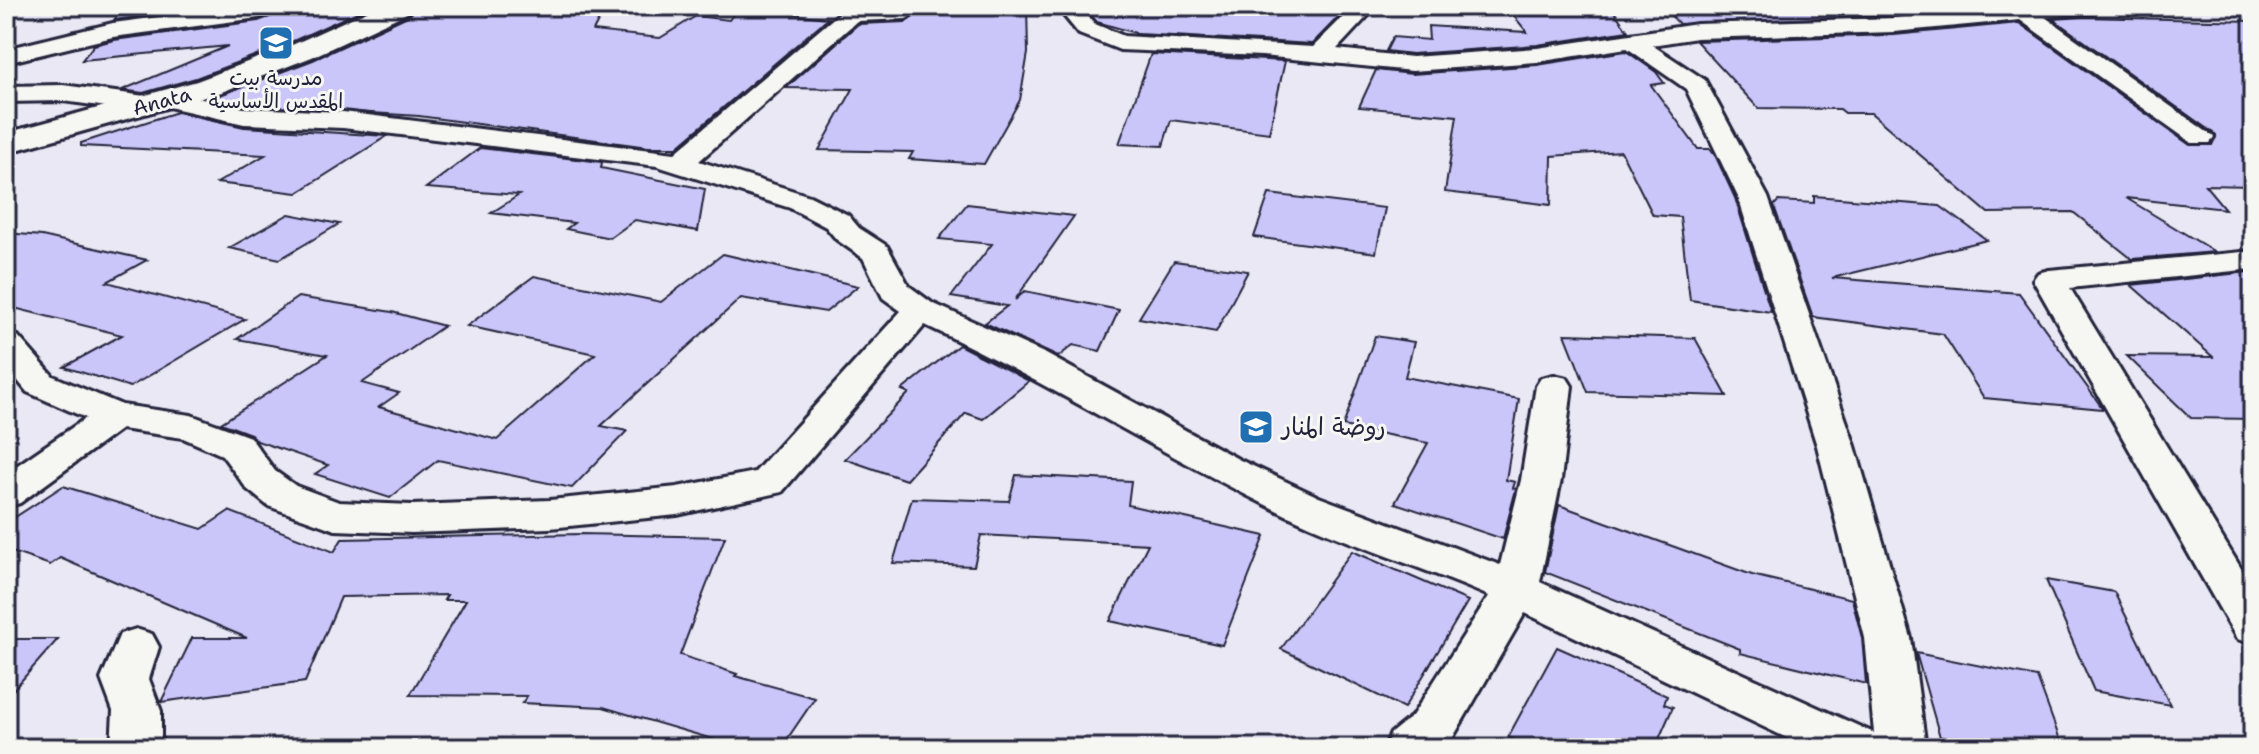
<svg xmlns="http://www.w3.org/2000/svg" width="2259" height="754" font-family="'Shantell Sans','Playpen Sans Arabic',sans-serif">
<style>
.building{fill:#cac6f9;stroke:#22223b;stroke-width:2}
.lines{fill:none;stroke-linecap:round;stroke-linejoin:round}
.minor-casing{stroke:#22223b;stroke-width:6}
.tertiary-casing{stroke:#22223b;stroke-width:6}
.minor{fill:#f6f6f2;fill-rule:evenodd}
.tertiary{fill:#f6f6f2;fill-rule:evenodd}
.labels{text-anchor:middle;stroke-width:6;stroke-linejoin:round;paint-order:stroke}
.far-poi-label{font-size:20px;fill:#22223b;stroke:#f6f6f2}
.far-street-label{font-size:20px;fill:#22223b;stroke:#f6f6f2}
.poi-label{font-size:24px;fill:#22223b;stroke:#f6f6f2;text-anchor:start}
</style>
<rect width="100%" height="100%" fill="#e9e8f4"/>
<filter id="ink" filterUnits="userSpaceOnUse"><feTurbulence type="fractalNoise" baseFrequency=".0125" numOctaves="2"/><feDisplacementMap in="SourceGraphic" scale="16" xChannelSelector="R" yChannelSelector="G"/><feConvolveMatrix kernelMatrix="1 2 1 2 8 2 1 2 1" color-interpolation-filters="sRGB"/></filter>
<g filter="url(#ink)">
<g class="building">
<polygon points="125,6 222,6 114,20"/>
<polygon points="461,6 606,6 593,31 660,38 696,16 729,20 738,8 828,18 677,147 648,147 419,116 244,105 212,98 313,60 410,15 415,8"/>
<polygon points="929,6 1027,6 1028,53 1020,100 984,164 909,159 913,152 819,150 853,89 786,88 858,24 906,22"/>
<polygon points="1083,6 1160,6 1195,15 1208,6 1349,6 1312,44 1139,34 1097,22"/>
<polygon points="1542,6 1610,6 1628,31 1537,45 1412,54 1386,51 1393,37 1429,40 1428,26 1527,32 1513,15 1550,15"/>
<polygon points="1784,6 1991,6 1894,15 1679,24 1666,10 1787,9"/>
<polygon points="364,9 291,42 196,78 143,93 122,90 228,46 82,60 94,45 114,40 258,21 286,11"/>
<polygon points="2085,17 2253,21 2253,186 2205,185 2225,209 2126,198 2215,252 2132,259 2073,212 1988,213 1871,113 1845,113 1840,109 1758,108 1696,41 1894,35 2019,23 2190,145 2212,145 2216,135 2053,19"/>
<polygon points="1626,51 1656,72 1664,83 1651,85 1698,149 1710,149 1716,157 1735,198 1771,312 1690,300 1680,217 1653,215 1621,151 1552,156 1551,205 1445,192 1457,116 1359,107 1376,70 1412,74 1537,65"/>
<polygon points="1151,54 1285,61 1269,133 1171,120 1163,146 1119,144"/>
<polygon points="177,112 244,127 387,136 297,193 217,183 265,155 81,146 81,143"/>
<polygon points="480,148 602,162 601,168 705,189 698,231 635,220 610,238 566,229 574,223 491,213 519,195 426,188"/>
<polygon points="1269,194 1385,208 1376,253 1254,237"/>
<polygon points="1814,196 1940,206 1987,240 1832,278 2019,293 2103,409 1984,398 1943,334 1813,317 1774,206 1778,201 1814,203"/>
<polygon points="967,204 1074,216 1015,300 1025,291 1119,310 1100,351 1073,345 1058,357 985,323 1007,306 951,297 992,244 939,239"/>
<polygon points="289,214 339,224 280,259 229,248"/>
<polygon points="6,233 42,236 147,260 107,282 245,319 130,387 64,367 122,335 6,306"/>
<polygon points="723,254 858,286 826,312 741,298 601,426 627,431 572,488 438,460 390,498 315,474 328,465 257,441 251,434 221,423 327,355 237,339 298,297 392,312 444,326 362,383 399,393 379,407 497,440 595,354 467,326 534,276 661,302"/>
<polygon points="1174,261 1248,271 1216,332 1139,318"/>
<polygon points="2249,272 2253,275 2253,419 2191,418 2127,356 2213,357 2131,285"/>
<polygon points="1565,334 1695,338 1727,396 1588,392"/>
<polygon points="1375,336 1414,342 1405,377 1519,399 1506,480 1515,482 1513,488 1516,489 1503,539 1395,503 1428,443 1343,426"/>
<polygon points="959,345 1029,381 983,419 966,413 906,480 845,459 909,393 902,390"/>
<polygon points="1016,475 1131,481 1128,505 1265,536 1222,645 1110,621 1148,544 981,535 974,566 893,563 912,498 1009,501"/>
<polygon points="63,486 202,529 229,511 334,552 342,539 581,534 725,537 680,655 737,674 735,676 815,698 781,748 743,748 603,707 522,703 527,696 410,695 466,600 444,600 447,595 341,597 305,682 161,702 192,638 247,638 60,558 50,565 6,550 6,523"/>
<polygon points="1559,505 1752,575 1852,599 1862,638 1866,684 1740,653 1740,649 1545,572"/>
<polygon points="1352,551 1468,601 1404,708 1281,649"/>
<polygon points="2046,580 2114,592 2170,705 2094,691"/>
<polygon points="6,639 58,639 6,698"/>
<polygon points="1557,647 1667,696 1664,704 1673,707 1655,748 1531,748 1508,737"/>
<polygon points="1916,653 2037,677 2063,748 1992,748 1940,737"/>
</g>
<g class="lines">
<defs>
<g id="minor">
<polygon points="246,6 285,6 282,11 258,18 113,37 6,63 6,49 113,23"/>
<path d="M895,6H926L906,19L857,21L699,161L810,196L848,215L859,228L887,246L909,286L932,303L1046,354L1238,459L1319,497L1500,565L1521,480L1536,386L1541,378L1554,375L1567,378L1572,386L1561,480L1540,582L1874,733L1865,638L1817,446L1738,197L1686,89L1627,48L1537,62L1412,71L1262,56L1120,50L1079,34L1056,6H1079L1095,24L1124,36L1313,47L1354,6H1377L1337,49L1412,57L1537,48L1697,24L1894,18L2024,6H2104L2093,13L2045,17L2214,137L2210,143H2192L2020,20L1894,32L1697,38L1652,45L1705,80L1768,197L1855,446L1911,638L1926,748H1808L1525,613L1448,746L1384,748L1391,733L1412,716L1489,596C1423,567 1351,546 1286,515C1163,455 1049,383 925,325L782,492L677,515L550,528L412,533L335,530L268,506L247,489L222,455L183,438L121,429L20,503L6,507V473L86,418L27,392L6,366V333L18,336L53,376L122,405L191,415L250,437L275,471L296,486L339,502L412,505L550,500L677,487L755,472L901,311L883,298L863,258L837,240L826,227L790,208L657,166L343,128L244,124L160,105L156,100L169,92L244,108L343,112L675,153L843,10Z"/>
<polygon points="63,85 145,96 158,104 145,112 63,101 6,102 6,86"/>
<polygon points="2253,251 2253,269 2070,288 2253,588 2253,644 2237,639 2033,280 2038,273 2049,270"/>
<polygon points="136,629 152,634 159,647 149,679 161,711 161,748 111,748 113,711 101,679 120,634"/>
</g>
<polygon id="tertiary" points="378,6 413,6 409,12 312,57 219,93 6,153 6,133 197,81 292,45"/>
</defs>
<use href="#minor" class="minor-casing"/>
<use href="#tertiary" class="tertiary-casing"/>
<use href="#minor" class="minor"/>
<use href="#tertiary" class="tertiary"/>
</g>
</g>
<defs>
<symbol id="school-square" viewBox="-11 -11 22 22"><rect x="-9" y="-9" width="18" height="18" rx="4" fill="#1f6fb2" stroke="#f6f6f2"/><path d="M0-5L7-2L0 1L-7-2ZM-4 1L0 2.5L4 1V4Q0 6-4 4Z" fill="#fff"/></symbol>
</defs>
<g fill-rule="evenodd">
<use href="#school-square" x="256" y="23" width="40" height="40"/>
<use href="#school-square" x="1236" y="407" width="40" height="40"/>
</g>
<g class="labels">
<g class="far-poi-label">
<text x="276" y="85">مدرسة بيت<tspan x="276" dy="23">المقدس الأساسية</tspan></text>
</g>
<g class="far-street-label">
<text transform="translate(162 101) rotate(-15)" y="7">Anata</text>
</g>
<g class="poi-label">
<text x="1282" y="435">روضة المنار</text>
</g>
</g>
<rect width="2259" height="754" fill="none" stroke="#f6f6f2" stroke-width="32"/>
<rect x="16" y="16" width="2227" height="722" fill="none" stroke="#22223b" stroke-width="3" filter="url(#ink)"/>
</svg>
